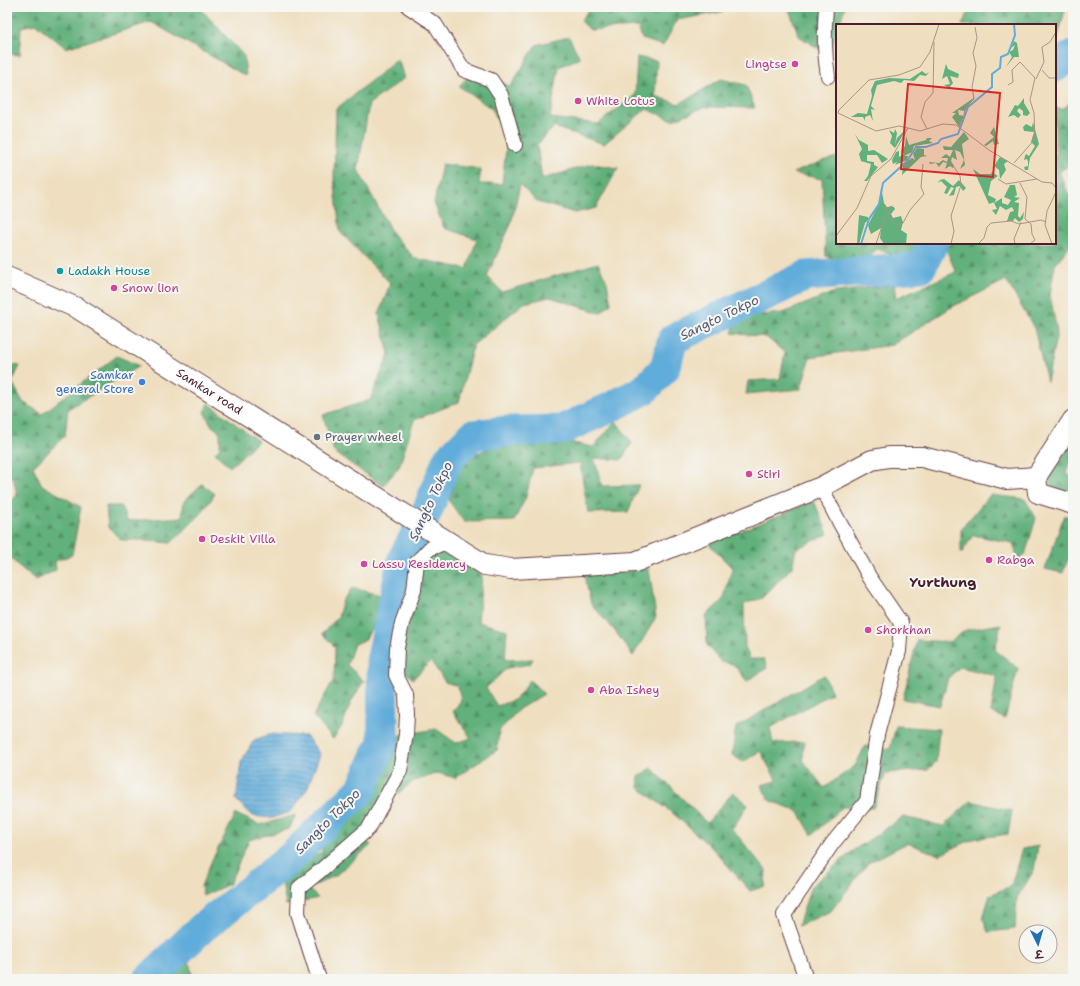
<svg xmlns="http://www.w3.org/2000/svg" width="1080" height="986" font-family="'Shantell Sans','Playpen Sans Deva',sans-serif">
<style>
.forest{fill:url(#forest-firs);stroke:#566854}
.water{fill:url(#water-rules);stroke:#566682}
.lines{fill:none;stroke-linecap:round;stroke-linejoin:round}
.river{stroke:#61acda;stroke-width:31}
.street-casing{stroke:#633c41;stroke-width:16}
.secondary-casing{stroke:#633c41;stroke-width:22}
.street{stroke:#fff;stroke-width:14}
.secondary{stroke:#fff;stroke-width:20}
.hotel-dot{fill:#d1479c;stroke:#f6f6f2;stroke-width:1.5}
.culture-dot{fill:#0f9aa8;stroke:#f6f6f2;stroke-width:1.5}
.shop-dot{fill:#3f7fe0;stroke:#f6f6f2;stroke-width:1.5}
.worship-dot{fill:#6b7280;stroke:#f6f6f2;stroke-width:1.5}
.labels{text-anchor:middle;stroke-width:4;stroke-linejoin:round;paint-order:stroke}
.hotel-label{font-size:12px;fill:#b23c85;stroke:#f6f6f2;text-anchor:start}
.culture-label{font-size:12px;fill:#0d838f;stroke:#f6f6f2;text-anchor:start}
.shop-label{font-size:12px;fill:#366cbe;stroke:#f6f6f2;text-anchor:end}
.street-label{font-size:12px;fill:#4a1f2b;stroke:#f6f6f2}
.worship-label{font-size:12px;fill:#5b616d;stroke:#f6f6f2;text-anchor:start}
.water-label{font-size:13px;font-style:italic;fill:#535771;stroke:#f6f6f2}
.quarter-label{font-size:14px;font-weight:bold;fill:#4a1f2b;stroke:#f6f6f2}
.inset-river{fill:none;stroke:#61acda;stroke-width:2}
.inset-road{fill:none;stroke:#ad9284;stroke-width:1}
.view{fill:#d62828;fill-opacity:0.15;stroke:#d62828;stroke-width:2}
.inset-edge{fill:none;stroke:#4a1f2b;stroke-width:2}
</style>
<defs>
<pattern id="forest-firs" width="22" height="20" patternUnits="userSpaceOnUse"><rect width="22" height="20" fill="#62b17c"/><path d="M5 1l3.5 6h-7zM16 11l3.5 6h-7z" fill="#538f66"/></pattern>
<pattern id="water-rules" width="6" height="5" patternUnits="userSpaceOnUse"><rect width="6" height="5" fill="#61acda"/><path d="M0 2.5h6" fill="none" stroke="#528bb1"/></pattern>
</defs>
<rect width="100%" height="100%" fill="#f6f6f2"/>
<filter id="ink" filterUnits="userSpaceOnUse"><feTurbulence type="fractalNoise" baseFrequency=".025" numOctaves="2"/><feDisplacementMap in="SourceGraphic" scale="8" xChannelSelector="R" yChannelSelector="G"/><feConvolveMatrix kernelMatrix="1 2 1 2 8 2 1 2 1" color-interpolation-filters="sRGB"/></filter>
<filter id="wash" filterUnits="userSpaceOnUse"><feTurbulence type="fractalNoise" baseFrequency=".012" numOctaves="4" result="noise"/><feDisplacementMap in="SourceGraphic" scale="16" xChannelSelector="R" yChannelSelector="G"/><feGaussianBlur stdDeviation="0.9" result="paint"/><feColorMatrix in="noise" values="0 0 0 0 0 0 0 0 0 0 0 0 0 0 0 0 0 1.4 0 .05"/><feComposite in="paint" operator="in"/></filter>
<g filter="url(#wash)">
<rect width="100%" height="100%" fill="#efdfc0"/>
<g class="forest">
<polygon points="7,7 199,7 244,56 246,76 151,22 66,48 36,24 21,27 20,55 7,54"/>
<polygon points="590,7 614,7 616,15 662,9 662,7 730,7 721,12 677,20 663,46 642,39 638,27 590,30 581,21"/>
<polygon points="788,7 845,7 839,25 837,25 837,32 830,56 799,36"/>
<polygon points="971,7 1066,7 1055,47 1055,25 962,25"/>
<polygon points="569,37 580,58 559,67 550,118 598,124 635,95 637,57 657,61 655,96 679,104 721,79 746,85 755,108 705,107 673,120 646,109 604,144 554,127 537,145 542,179 592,164 618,168 596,208 575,213 544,204 537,202 520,185 511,224 487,276 502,292 598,263 607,282 611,304 600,313 550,297 524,303 473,345 459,402 414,420 399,467 383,486 334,452 323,415 370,400 389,354 379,314 390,283 340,232 334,177 336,109 398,59 404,78 369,104 358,170 392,233 414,258 467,269 477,239 444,228 434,203 442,164 481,169 479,184 502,184 507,140 492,109 459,86 477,67 510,87 536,45"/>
<polygon points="1073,100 1073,163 1059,172 1073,204 1073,242 1055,264 1050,295 1057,332 1047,382 1034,328 1006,280 950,308 892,345 810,357 801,389 746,394 748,381 780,379 785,353 766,337 732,333 738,317 783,313 832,293 894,284 896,298 956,272 946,249 951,243 1055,243 1055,155 1058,150 1055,151 1055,108 1063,109"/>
<polygon points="837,157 837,243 924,243 910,260 877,249 854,269 826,256 822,179 793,173 823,161"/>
<polygon points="117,356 139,366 68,409 65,436 33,467 42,485 81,507 72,555 55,561 56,570 36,580 15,563 7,552 7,506 17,495 13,477 7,477 7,363 20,366 12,382 23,402 42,414"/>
<polygon points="208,403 258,441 230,467 215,453 220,447 220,432 212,426 204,412"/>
<polygon points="616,421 632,443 621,460 594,458 602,486 639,485 628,512 588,513 580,463 533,468 526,497 514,521 464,522 449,501 462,458 506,443 541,436 593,447"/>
<polygon points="1073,441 1073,458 1066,473 1073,478 1073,493 1056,489 1046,480"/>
<polygon points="202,484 215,494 200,515 171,543 137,540 121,540 108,527 106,506 121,506 127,521 182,517 184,501"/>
<polygon points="990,495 1025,499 1036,518 1025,555 1018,560 1013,543 973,535 961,554 961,529"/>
<polygon points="814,501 828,534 796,549 792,567 762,598 744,604 745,647 750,659 764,659 767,668 747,681 733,664 721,662 707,646 706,616 724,598 732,568 709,544"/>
<polygon points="1064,516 1073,516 1073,546 1063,573 1045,569"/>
<polygon points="422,548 441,549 482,575 478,622 507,630 505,660 533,659 530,664 507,668 486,688 497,706 516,699 530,680 544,694 519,709 499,731 497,750 455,778 438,773 414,781 384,804 360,836 371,845 336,875 308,889 318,898 286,905 281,876 322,852 325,838 364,804 385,768 396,736 436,729 456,743 471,738 453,712 461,700 458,686 445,682 431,661 413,679 404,671 403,643 417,597"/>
<polygon points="649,569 656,617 633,656 615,631 591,604 584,574 602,574"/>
<polygon points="352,588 381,595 377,619 365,640 354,644 347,665 364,681 351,702 342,726 333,739 313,716 334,679 335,647 322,634 338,617 343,600"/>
<polygon points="1001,624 995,650 1018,668 1005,719 991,712 997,676 960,667 948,678 940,706 903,699 917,640 949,642 966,630"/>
<polygon points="824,675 832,693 770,728 773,743 804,742 803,760 824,788 855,766 865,746 890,749 896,726 939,729 936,762 928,770 886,773 873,808 843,807 812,835 798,811 769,800 761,785 777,781 760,751 743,762 732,755 736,727"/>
<polygon points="652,768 707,823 733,792 748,805 732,829 766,870 765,886 750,891 715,851 675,815 638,787 639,776"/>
<polygon points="971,801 1012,811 1008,834 973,839 939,855 907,843 868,863 831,911 798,926 811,886 854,850 903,817 943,826"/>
<polygon points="236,814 260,825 296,815 289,829 249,840 229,884 203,896 201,886 212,860"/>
<polygon points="1038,846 1034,870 1017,898 1015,929 988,932 983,918 990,895 1011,886 1022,849"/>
<polygon points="189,961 193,979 169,979"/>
</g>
<polygon class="water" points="271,734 306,736 320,754 307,789 291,812 272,818 253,816 236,800 241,762 254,740"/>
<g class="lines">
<g class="river">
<polyline points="1055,67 1073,55"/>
<polyline points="149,979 202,928 289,859 361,790 383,741 382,658 403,558 424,519 448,459 473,435 508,431 561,430 609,408 644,390 665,368 673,339 806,276 921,267 933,243"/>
</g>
</g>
</g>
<g filter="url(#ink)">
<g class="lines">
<defs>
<g id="street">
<polyline points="409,7 435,24 464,70 491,80 501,95 515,145"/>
<path d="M826,7C824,31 824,53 828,76"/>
<polyline points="319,979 298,913 299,888 321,870 369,828 400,771 406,734 407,715 406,695 396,675 397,648 402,623 414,590 417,562 429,549 446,542"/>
<polyline points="803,979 804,973 784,915 832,844 867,801 877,735 899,651 901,623 870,578 836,516 821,487"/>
</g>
<g id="secondary">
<path id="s1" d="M7,277L77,308L485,565L511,569L635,562L821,487L872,460L889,457H922L1007,479L1036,477"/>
<polyline points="1036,477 1073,420"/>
<polyline points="1036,477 1038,493 1073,504"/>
</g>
</defs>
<use href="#street" class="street-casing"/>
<use href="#secondary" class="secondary-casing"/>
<use href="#street" class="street"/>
<use href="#secondary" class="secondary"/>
</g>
</g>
<g class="hotel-dot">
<circle cx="795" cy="64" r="4"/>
<circle cx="578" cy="101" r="4"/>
<circle cx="114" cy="288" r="4"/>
<circle cx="749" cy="474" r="4"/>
<circle cx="202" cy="539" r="4"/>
<circle cx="989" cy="560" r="4"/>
<circle cx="364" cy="564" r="4"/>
<circle cx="868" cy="630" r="4"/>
<circle cx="591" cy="690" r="4"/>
</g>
<circle class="culture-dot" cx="60" cy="271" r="4"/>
<circle class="shop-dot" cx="142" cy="382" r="4"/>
<circle class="worship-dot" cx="317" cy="437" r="4"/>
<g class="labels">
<g class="hotel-label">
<text x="787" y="68" text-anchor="end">Lingtse</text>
<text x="586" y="105">White Lotus</text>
<text x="122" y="292">Snow lion</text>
<text x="757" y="478">Stiri</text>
<text x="210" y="543">Deskit Villa</text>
<text x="997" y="564">Rabga</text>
<text x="372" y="568">Lassu Residency</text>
<text x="876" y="634">Shorkhan</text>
<text x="599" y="694">Aba Ishey</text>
</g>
<g class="culture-label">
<text x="68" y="275">Ladakh House</text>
</g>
<g class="shop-label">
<text x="134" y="379">Samkar<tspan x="134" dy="14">general Store</tspan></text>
</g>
<g class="street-label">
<text dy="4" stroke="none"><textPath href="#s1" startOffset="233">Samkar road</textPath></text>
</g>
<g class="worship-label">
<text x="325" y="441">Prayer wheel</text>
</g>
<g class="water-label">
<text transform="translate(719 317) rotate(-26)" y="5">Sangto Tokpo</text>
<text transform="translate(430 501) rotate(-65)" y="5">Sangto Tokpo</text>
<text transform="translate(327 821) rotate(-45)" y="5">Sangto Tokpo</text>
</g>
<g class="quarter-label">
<text x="943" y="587">Yurthung</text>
</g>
</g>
<g transform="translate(836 24)">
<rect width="220" height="220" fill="#efdfc0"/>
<path d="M178,17L181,19L183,33H178L170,43L176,33L173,28L177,26L179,21L175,24ZM110,40L112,45L123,50L122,54L114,52L117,59L113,64L108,61L114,60L111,52L106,55ZM86,47L90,50L93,48L90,52L84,51L78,57L68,56L65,59L58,57L41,61L35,82L39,86L35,85L37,97L34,91L29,93V97L27,93H15L22,89L31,90L36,72L35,66L39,57L53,54L74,55ZM139,73L129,87L122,86L123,91L128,92L123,103L116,93L120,89H116ZM188,74V79L194,89L191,92L187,91V87L183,84L181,87L185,91L182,94L178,91L172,93L179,81L182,82ZM197,98L203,120L194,134L192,146H189L188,143L192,142V138L191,135L188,136L189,132L190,130L193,132L199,122L195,118L198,108L188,107L187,103L190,100L196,103ZM158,103L163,120L158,121L157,117L150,122L148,121L158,113L154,109ZM71,104L59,124L54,119L56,112L53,106L58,109L59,105L61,109L59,121L61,114ZM128,108L133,115L126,120L129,141L124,145L128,136L124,128L119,126L121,136L116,133L115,137L118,142L117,144L114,142L109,145L111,139L107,138L103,143L100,139L94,140L93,138L103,139L107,136L111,138L112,134H105L110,130L114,133L117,126H108L107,122L115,123ZM19,110L23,116L32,121V127L38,126L52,135L46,139L41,131H31V137L38,138V141L42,143L31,157H28L32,152L35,140L25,137L23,130L26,125ZM70,112L73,121L90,116L91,114H96L93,117L97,119L78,122L76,128L68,132H72L71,136L59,141L61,138L57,140L56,136L60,128L63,127V133L68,130L65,127L69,122ZM81,124L88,125V131L91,132L85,133L66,151L67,140L76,134L79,136L77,130ZM164,133L172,137L168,140L170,146L164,155L163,146L158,142ZM137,145L144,150H155L156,148L162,152L155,157L152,171L160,175L159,178L153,180ZM108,155L117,162L123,156L130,164L127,167L124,162L120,163L118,171L113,172L118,164L115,163L111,170L108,169L111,163L105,157L102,159L104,156ZM174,161H179L181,171L178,173L184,174L178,178L183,179L182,192L184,194L188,188L187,195L183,198L179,194L177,197H171L174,188L178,187L176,183L170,186L164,182L160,191L156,186L161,185L158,179L166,174V179L172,181L175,176L168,173ZM45,163L48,179L51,183H58L59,185L55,190L57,194L65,192L67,198L65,206L71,210L70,220H48L44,214L45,204L35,210L33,205L32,201L44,178ZM23,191L32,193V196L29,199L23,220H21Z" fill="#62b17c"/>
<path class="inset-river" d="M25,220L33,195L43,180L47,159L71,137L80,123H90L102,119L105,115L122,110L132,83L156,63V50L164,44L165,33L172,30L179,11L178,0"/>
<path class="inset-road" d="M206,46L213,54H220M200,55L208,38L206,23L214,18L220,8M172,61L177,58L176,46L184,38L199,54L194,76L198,89L199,115L178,139M123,103L127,97L129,84L138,75L136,63L140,42L137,29L141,14L139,3M72,104L84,107L107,100L120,101L153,126L206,158L216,159L220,164M91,105L85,93L89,78L97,69L98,18M114,137L124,152L125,161L115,192L118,207L115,220M162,155L170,160L201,155M184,159L191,173L189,195L195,200L196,210L199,216L194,220M55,192L50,184L57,182M0,212L21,184L35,152L55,135L72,104L63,102L40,107L2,89L3,86L33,56L63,51L84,43L94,28L103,0M40,220L48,196L54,193L60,201L67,199L74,186L88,170L85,163L87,140M142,220L148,214L151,203L155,199L175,197L183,200L205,196L210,198M179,220L178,215L185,198M216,220L209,201L211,187L220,168"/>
<path class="view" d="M72,60L164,69L157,153L65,145Z"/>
<rect width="220" height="220" class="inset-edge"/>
</g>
<rect width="1080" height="986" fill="none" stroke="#f6f6f2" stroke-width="24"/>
<g transform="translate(1038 944) rotate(175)"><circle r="19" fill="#f6f6f2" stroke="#b1a0a2"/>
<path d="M0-3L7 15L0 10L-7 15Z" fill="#1f6fb2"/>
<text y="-6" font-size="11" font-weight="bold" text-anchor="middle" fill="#4a1f2b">उ</text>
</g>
</svg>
